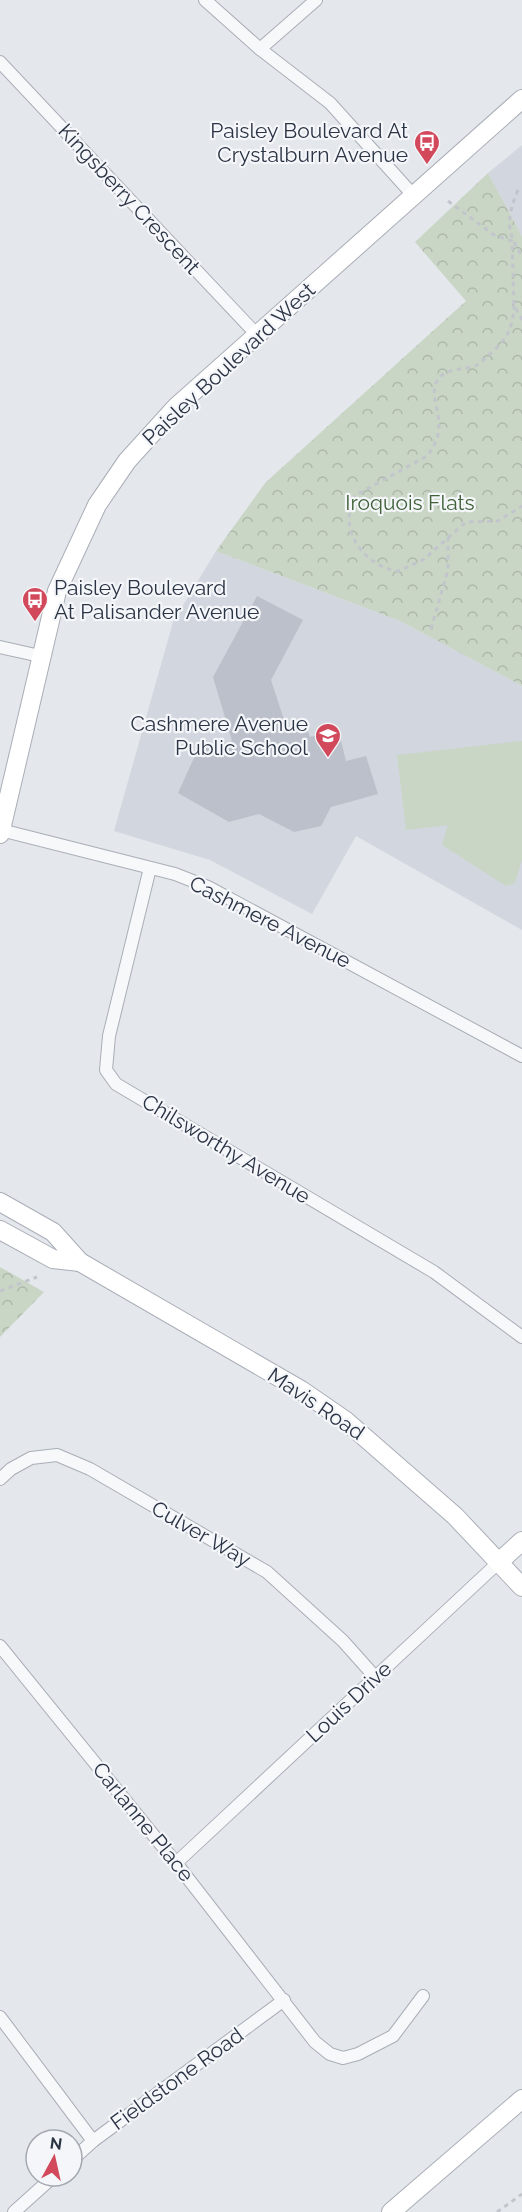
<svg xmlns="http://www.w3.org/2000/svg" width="522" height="2212" font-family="Raleway,sans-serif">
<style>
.built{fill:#d2d6de}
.park{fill:url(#park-crowns)}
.pitch{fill:#c9d6c5}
.building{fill:#bbc0ca}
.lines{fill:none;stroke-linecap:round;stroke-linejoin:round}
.street-casing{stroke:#a9aeb7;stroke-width:14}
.secondary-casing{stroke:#a9aeb7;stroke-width:20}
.path{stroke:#c2c5cb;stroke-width:3;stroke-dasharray:4.5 4.5;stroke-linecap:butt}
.street{stroke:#f7f8fa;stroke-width:12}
.secondary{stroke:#fff;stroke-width:18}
.labels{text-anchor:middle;stroke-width:4.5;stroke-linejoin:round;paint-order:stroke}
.poi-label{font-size:21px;fill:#2b3445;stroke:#f4f6f9;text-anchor:end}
.street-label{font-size:21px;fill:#2b3445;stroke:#f4f6f9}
.park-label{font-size:21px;fill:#3f6138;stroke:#f4f6f9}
</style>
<defs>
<pattern id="park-crowns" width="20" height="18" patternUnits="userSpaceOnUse" patternTransform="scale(1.5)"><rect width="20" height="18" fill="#c9d6c5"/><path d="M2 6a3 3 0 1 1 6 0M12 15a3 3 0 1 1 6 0" fill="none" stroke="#adb8ab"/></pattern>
</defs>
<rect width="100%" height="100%" fill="#e4e7ec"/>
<g class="built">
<polygon points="522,145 522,236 488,173"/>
<polygon points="216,551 400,621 522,686 522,930 356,836 312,914 210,860 114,831 173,622"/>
</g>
<g class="park">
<polygon points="488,173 522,236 522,686 400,621 216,551 266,482 466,301 415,242"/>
<polygon points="0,1267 44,1292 0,1337"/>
</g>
<polygon class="pitch" points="522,741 522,859 515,883 506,886 442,845 448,825 406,830 397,755"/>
<polygon class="building" points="257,596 303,620 271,680 288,732 306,726 310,737 338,729 346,761 366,756 378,794 331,807 321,826 294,832 259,814 229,822 178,793 198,749 232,741 213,677"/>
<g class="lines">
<defs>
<g id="street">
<polyline points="205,0 260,49 330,103 413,195"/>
<polyline points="260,49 316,0"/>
<polyline points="0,62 258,336"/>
<polyline points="0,647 40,656"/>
<polyline points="1,830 175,874 208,887 522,1056"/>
<polyline points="150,868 109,1036 106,1070 116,1084 434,1272 522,1337"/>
<polyline points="0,1479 11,1469 31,1458 57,1455 90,1469 267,1572 343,1641 376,1678"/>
<polyline points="0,1646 176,1863 315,2042 330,2054 343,2058 358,2054 393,2036 423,1996"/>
<polyline points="176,1863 499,1562"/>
<polyline points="0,2017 93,2141"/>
<polyline points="72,2160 93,2141 284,2000"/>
<polyline points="14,2212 54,2176"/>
</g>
<g id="secondary">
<polyline points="0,834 57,591 97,505 127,461 176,407 522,99"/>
<polyline points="0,1202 53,1232 80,1262 301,1390 346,1421 455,1516 522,1587"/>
<polyline points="0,1230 53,1259 80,1262"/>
<polyline points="499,1562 522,1541"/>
<polyline points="391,2212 522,2099"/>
</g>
</defs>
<use href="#street" class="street-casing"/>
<use href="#secondary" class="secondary-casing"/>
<g class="path">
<path d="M518,190C507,217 505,230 522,256"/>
<polyline points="448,201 494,235 512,241 514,305 522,320"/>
<path d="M514,305C513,328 508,338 491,353C487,357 482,362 477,365C466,370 447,368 439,378C423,399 455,421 427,456L356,495C336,526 362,566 398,571L423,560L466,522L498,521L522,506"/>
<polyline points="431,629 448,570 448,538"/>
<polyline points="0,1291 37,1277"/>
<polyline points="497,2212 522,2194"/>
</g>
<use href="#street" class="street"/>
<use href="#secondary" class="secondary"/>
</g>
<defs>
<symbol id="bus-pin" viewBox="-11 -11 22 30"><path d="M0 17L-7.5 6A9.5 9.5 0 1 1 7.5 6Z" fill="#d1495b" stroke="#f4f6f9"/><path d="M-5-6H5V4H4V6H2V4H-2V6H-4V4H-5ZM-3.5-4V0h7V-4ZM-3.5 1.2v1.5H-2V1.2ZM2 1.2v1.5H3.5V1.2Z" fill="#fff"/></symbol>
<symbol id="school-pin" viewBox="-11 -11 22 30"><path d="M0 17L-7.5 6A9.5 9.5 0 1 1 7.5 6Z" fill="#d1495b" stroke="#f4f6f9"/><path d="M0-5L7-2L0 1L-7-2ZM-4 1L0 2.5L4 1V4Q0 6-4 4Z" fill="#fff"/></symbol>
</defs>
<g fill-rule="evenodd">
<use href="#bus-pin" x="412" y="128" width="30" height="40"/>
<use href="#bus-pin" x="20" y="585" width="30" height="40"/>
<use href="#school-pin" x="313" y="721" width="30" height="40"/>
</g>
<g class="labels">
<g class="poi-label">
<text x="408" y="138">Paisley Boulevard At<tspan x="408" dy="24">Crystalburn Avenue</tspan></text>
<text x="54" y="595" text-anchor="start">Paisley Boulevard<tspan x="54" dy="24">At Palisander Avenue</tspan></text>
<text x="308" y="731">Cashmere Avenue<tspan x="308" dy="24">Public School</tspan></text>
</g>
<g class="street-label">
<text transform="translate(129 199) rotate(47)" y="7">Kingsberry Crescent</text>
<text transform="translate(229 364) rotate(-43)" y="7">Paisley Boulevard West</text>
<text transform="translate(270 922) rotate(27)" y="7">Cashmere Avenue</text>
<text transform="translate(226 1149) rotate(31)" y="7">Chilsworthy Avenue</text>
<text transform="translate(316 1404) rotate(34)" y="7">Mavis Road</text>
<text transform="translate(201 1534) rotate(30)" y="7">Culver Way</text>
<text transform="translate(349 1702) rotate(-43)" y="7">Louis Drive</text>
<text transform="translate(143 1822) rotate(51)" y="7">Carlanne Place</text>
<text transform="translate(177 2079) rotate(-36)" y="7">Fieldstone Road</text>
</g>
<g class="park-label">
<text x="410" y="510">Iroquois Flats</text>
</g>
</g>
<g transform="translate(54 2158) rotate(8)"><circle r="28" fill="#f4f6f9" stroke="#a4a8b1" stroke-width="1.5"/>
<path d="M0-4.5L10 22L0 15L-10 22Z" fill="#d1495b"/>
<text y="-9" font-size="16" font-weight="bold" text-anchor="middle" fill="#2b3445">N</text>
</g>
</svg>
